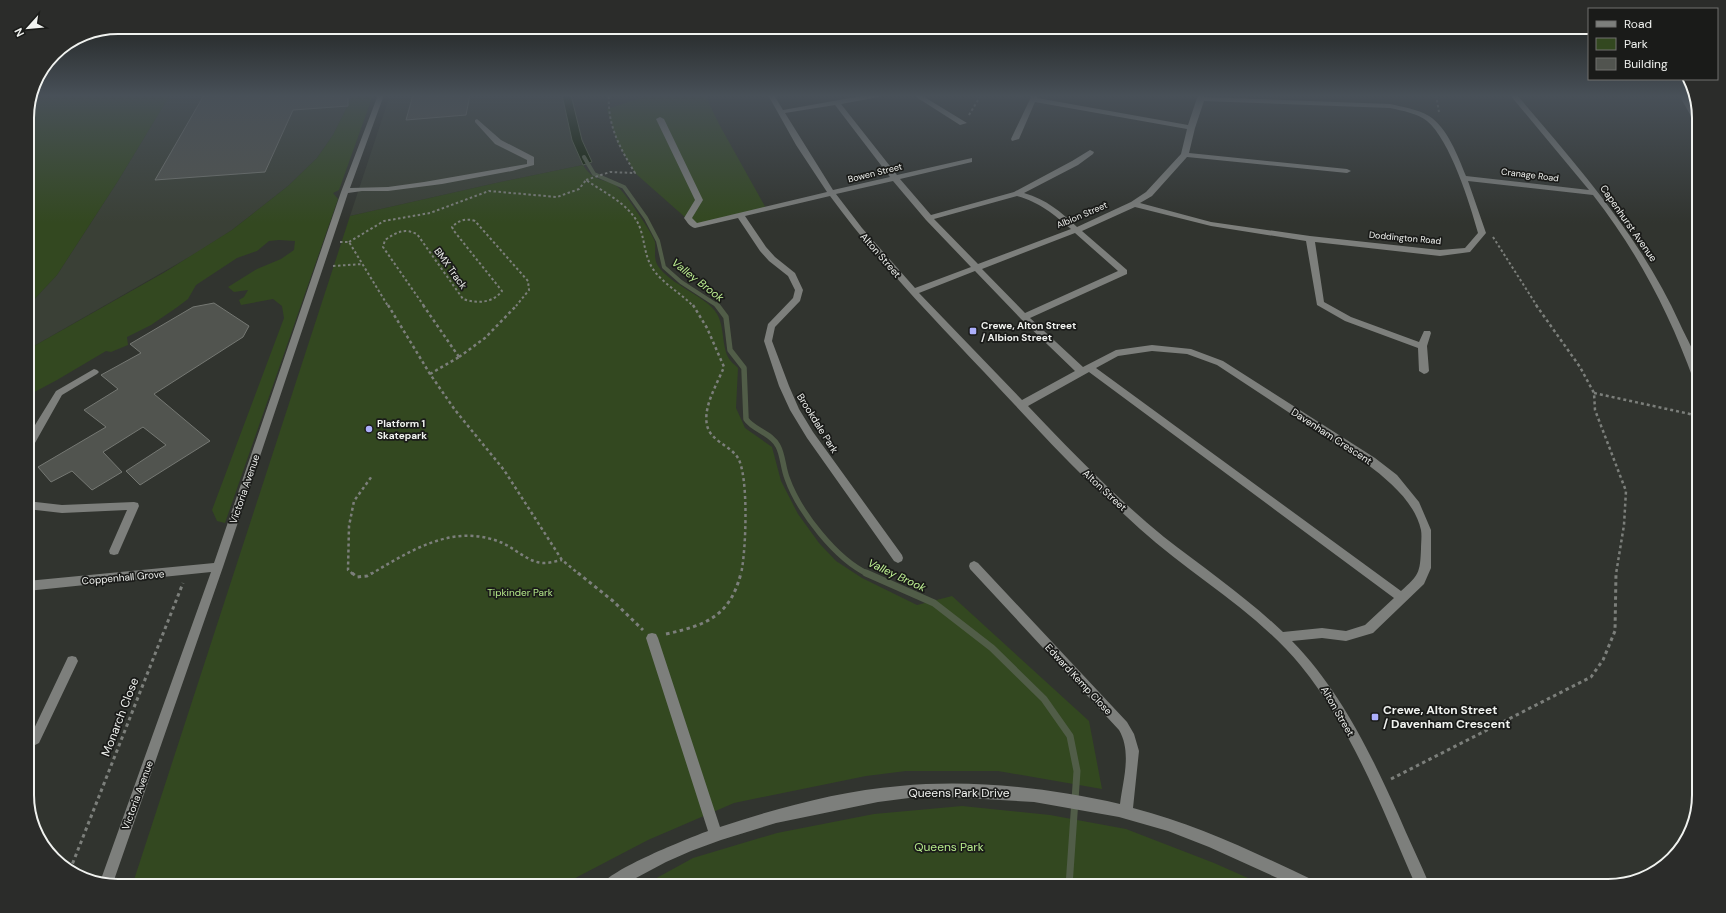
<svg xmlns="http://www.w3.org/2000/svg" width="1726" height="913" font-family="'DM Sans',sans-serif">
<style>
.built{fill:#3a4036}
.green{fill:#334820}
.water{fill:#0d1d00;stroke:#515d48}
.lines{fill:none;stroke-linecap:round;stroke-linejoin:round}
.stream-far2{stroke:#515d48;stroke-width:4}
.stream-far1{stroke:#515d48;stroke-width:5.5}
.stream{stroke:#515d48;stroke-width:7}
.building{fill:#51544f;stroke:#757873}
.path-far2{stroke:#7c7f7b;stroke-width:2;stroke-dasharray:2.5 2.5;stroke-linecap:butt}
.path-far1{stroke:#7c7f7b;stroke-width:2.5;stroke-dasharray:3 3;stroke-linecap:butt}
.path{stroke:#7c7f7b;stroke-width:3;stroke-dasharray:3.5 3.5;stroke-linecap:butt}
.minor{fill:#7d7f7c;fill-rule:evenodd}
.poi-dot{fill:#acaffb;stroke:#1a1b19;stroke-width:1.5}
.labels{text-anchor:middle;stroke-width:3.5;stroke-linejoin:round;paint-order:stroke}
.far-street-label{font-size:9px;fill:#f0f2ef;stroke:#1a1b19}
.street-label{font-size:10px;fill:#f0f2ef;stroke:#1a1b19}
.poi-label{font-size:10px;font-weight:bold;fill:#f0f2ef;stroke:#1a1b19;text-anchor:start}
.park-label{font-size:10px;fill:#b5e88a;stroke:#1a1b19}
.water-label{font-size:11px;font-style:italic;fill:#c0f394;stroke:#1a1b19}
.near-poi-label{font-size:12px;font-weight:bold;fill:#f0f2ef;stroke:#1a1b19;text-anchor:start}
.near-street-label{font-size:12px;fill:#f0f2ef;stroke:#1a1b19}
.near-park-label{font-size:12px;fill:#b5e88a;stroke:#1a1b19}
.rim{fill:none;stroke:#f0f2ef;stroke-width:2}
</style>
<rect width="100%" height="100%" fill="#31342f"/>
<g class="built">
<polygon points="170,95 353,95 333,135 317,158 288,186 232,230 198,252 27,350 27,307 57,275 118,181"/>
<polygon points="390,95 562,95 572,140 583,165 496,183 350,216"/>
</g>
<g class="green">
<polygon points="37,95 170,95 118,181 57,275 27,307 27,113 29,106"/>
<polygon points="353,95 373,95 339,190 333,193 338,199 225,523 217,521 212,510 284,318 282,306 273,299 241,305 239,300 244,297 248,290 234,292 228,287 257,269 281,259 294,250 295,241 279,240 269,241 257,251 237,258 196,285 188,299 176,308 151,325 127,337 128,345 111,352 106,351 57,380 27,396 27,350 165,272 232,230 288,186 317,158 333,135"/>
<polygon points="650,95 705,95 719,124 767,210 695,226 635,173 617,142 607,109"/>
<path d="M583,165C595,185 609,177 620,189C627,196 653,234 655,242C656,250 653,258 658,266C671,285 703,295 715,311C725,324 721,342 728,357C730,361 735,365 738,368L736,408L741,419L745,428L772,447L781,481L798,514L819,543L836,561L862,578L917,605L952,596L1089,721L1102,789L998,771H906L866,776L734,803L648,840L560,886H132L350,216L496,183Z"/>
<polygon points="962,806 1050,815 1126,829 1214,863 1266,886 642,886 693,858 777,833 874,814"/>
</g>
<polygon class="water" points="562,95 571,95 582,140 592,162 583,165 572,140"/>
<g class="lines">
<polyline class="stream-far2" points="584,157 594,174 624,187 646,218 658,241 664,267 681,282 718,306"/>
<path class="stream-far1" d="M717,305L726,317L730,350L744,368L746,419C753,430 772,433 778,446C783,455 783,468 787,478C799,512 836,559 868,574"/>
<polyline class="stream" points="866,573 934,603 992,648 1044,699 1070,736 1077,771 1069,886"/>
</g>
<g class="building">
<polygon points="204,95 348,95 348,106 293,110 265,172 155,180"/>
<polygon points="413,95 470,95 466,115 406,120"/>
<polygon points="214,303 249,326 243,337 154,394 210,441 140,485 126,471 166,445 143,427 103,452 122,472 92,490 72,471 51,482 38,467 106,427 84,410 118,389 101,375 141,353 130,344 193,307"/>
</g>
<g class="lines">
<g class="path-far2">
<polyline points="1015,95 1021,96"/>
<polyline points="1436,95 1439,112"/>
<polyline points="969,115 981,95"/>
<path d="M586,180L610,172L635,173C620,148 607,125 609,95"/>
<polyline points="1493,237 1537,306"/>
<polyline points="340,242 349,242 388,306"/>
<path d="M349,242L384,221L430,213L489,191L557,197L579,189L586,180C606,194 634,206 641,231C645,244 645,257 653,269C663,284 681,293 693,306"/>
<polyline points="333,266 363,264"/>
<path d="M424,306L383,247L385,240C397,232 404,228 417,234L463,299C477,304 493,303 502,291L454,231L452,227C459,220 466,218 475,221L528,281L529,290L516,306"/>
</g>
<g class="path-far1">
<polyline points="388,305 430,374 455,410 504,470 562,560 579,574"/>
<polyline points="423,305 459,357"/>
<path d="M693,305L707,328L724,367C717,384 703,407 707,425C710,441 730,445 738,458C749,477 746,552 741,574"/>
<polyline points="1536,305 1580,367 1594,393 1595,410 1626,491 1624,525 1616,574"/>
<polyline points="459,357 485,338 517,305"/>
<polyline points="430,374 459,357"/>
<polyline points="1594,393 1699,416"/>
<polyline points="1694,415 1699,421"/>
<polyline points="353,574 348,570 349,526 354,501 372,476"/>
<path d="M371,574C410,551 453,523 500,542C514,547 528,563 544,563C550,563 556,561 562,560"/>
</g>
<g class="path">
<polyline points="352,573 357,577 367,576 372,573"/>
<polyline points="578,573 613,601 643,630"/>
<path d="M666,634C707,625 730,616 741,573"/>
<polyline points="1391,779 1591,677 1603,660 1615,631 1616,573"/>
<polyline points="70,870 183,583"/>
<polyline points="1136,886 1143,883 1148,886"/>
</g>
<g class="minor">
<polygon points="378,95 384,95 350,188 388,187 424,182 527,164 527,160 495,144 475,122 475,120 477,119 501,140 534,157 534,165 512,171 442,184 388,191 362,191 348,193 223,567 113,883 112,885 100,882 211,572 27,591 27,581 214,563 341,192"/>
<path d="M768,95H774L783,110L867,95H882L879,97L841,104L897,175L972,158V162L900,179L931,215L1014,192L1072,161L1090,150L1094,152L1093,154L1078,165L1024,193C1047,200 1060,211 1077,227L1131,202L1146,192L1181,154L1187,129L1035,102L1019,139L1012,141L1011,139L1032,95H1038L1037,98L1188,125L1198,95H1204V97L1390,104C1403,107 1417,109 1429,116C1447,127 1458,156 1466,176L1589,190L1510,95H1517C1578,167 1641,237 1680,324C1686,337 1697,356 1699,369C1700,374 1699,379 1699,384L1694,381C1669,312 1638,253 1593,195L1468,181L1486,233L1470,252L1440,256L1315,242L1324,302L1351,317L1419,342L1424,331H1430L1431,333L1427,346L1429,371L1427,373L1424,374L1419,371L1418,348L1345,321L1317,305L1306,241L1211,226L1135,207L1082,231L1127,270V274L1030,318L1083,367L1116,350L1152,345L1191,349L1223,361L1375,458L1397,475L1419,502L1431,530V568L1424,584L1373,633L1346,641L1322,638L1292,641C1340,690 1370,752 1398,814C1408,838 1420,862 1430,886H1416C1383,811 1353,730 1301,666C1256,611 1192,576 1140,529C1123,513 1106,498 1089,482C1053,447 1019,409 984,372C930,315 876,259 830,196L745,216L766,247L775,257L795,273L803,290L800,301L775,327L772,341L789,386L799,409L813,432L902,555L903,558L902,561L898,563L894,561L807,438L790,410L779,386L764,341L768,324L793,298L795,290L788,276L769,261L760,251L738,218L695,228C690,227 687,222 684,218L695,200L656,119L660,117L664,119L703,200L692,218L697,223L827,192L796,145ZM1204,101L1390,108C1403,111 1417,113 1427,121C1450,140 1470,204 1478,233L1465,248L1440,250L1310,236L1211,222L1140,203L1152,196L1187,157L1347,173L1351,171L1347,169L1189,153L1195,128ZM835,105L890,177L833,190L785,113ZM893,181L926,220L971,267L915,288L862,228L836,194ZM1017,196C1041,203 1053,214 1071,229L978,264L934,219ZM1075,233L1118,271L1025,313L982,269ZM975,271L1021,319L1075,371L1022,400L919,293ZM1152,351L1187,354L1217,365L1367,464C1388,480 1415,502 1421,530C1422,536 1421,543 1421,549C1420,573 1419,575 1401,591L1096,368L1118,356ZM1089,372L1394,598L1365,625L1346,631L1322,628L1283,632C1246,597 1204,568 1164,537C1115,497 1071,451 1028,406Z"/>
<polygon points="913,95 921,95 967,123 960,125"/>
<polygon points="1679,95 1685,95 1699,117 1699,125 1695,123"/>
<polygon points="94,369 97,370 99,372 97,374 62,395 31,450 27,451 27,438 56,391"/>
<polygon points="27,501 62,505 134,502 138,503 139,506 118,554 114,555 110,554 109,551 127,510 62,513 27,509"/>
<path d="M974,561L978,563L1127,722L1134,734L1139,751L1133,808C1196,824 1256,853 1315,881L1317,886H1295L1209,847L1168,831L1119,817L1034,802L948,797L909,798L878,802L776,823L721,840L691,851L666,862L621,886H601C608,870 689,838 708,831L646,638L648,634L652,633L656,634L658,638L720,827C778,808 839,791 900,786C974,779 1049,788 1120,804C1123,780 1132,752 1119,730L970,569L969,566L970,563Z"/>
<polygon points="72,656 76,657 78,661 39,743 27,749 27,736 31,735 68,657"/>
</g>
</g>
<linearGradient id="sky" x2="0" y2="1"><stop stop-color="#1b1d1a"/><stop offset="0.43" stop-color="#485058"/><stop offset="1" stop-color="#485058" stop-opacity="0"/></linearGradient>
<rect width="1726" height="223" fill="url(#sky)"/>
<g class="poi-dot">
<rect x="969" y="327" width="8" height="8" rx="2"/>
<circle cx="369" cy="429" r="4"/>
<rect x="1371" y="713" width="8" height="8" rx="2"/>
</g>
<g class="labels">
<g class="far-street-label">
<text transform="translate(875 173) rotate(-14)" y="3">Bowen Street</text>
<text transform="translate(1530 175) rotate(7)" y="3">Cranage Road</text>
<text transform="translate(1082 215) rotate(-23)" y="3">Albion Street</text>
<text transform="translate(1405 238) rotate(5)" y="3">Doddington Road</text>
</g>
<g class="street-label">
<text transform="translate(1629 223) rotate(55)" y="4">Capenhurst Avenue</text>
<text transform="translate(881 255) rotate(49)" y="4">Alton Street</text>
<text transform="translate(451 268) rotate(54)" y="4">BMX Track</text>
<text transform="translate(818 423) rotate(58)" y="4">Brookdale Park</text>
<text transform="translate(1332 436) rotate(33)" y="4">Davenham Crescent</text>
<text transform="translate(244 489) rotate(-71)" y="4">Victoria Avenue</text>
<text transform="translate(1105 490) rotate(43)" y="4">Alton Street</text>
<text transform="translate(123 577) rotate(-5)" y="4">Coppenhall Grove</text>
<text transform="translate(1079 679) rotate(47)" y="4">Edward Kemp Close</text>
<text transform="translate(1338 711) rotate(60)" y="4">Alton Street</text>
<text transform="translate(137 795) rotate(-70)" y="4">Victoria Avenue</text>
</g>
<g class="poi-label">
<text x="981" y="329">Crewe, Alton Street<tspan x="981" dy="12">/ Albion Street</tspan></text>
<text x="377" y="427">Platform 1<tspan x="377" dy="12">Skatepark</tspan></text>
</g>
<g class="park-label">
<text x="520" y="596">Tipkinder Park</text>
</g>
<g class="water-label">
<text transform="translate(698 280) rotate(38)" y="4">Valley Brook</text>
<text transform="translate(897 575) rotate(25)" y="4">Valley Brook</text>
</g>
<g class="near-poi-label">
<text x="1383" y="714">Crewe, Alton Street<tspan x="1383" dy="14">/ Davenham Crescent</tspan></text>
</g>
<g class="near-street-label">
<text transform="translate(120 717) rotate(-69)" y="4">Monarch Close</text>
<text x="959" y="797">Queens Park Drive</text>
</g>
<g class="near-park-label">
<text x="949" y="851">Queens Park</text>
</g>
</g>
<path d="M0 0H1726V913H0ZM118 34H1608A84 84 0 0 1 1692 118V795A84 84 0 0 1 1608 879H118A84 84 0 0 1 34 795V118A84 84 0 0 1 118 34Z" fill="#2b2c2a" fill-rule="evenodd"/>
<path class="rim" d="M118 34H1608A84 84 0 0 1 1692 118V795A84 84 0 0 1 1608 879H118A84 84 0 0 1 34 795V118A84 84 0 0 1 118 34Z"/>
<rect x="1588" y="8" width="130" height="72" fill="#1a1b19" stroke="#70716f"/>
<rect x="1596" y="21" width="20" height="6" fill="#7d7f7c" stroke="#70716f"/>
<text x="1624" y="28" font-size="12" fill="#f0f2ef">Road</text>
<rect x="1596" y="38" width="20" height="12" fill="#334820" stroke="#70716f"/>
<text x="1624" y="48" font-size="12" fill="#f0f2ef">Park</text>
<rect x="1596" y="58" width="20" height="12" fill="#51544f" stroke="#70716f"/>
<text x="1624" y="68" font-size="12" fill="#f0f2ef">Building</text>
<g transform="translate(28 28) rotate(243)" stroke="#1a1b19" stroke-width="3" paint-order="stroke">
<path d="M0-3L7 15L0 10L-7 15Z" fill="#f0f2ef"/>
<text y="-6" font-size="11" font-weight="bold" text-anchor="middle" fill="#f0f2ef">N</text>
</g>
</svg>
